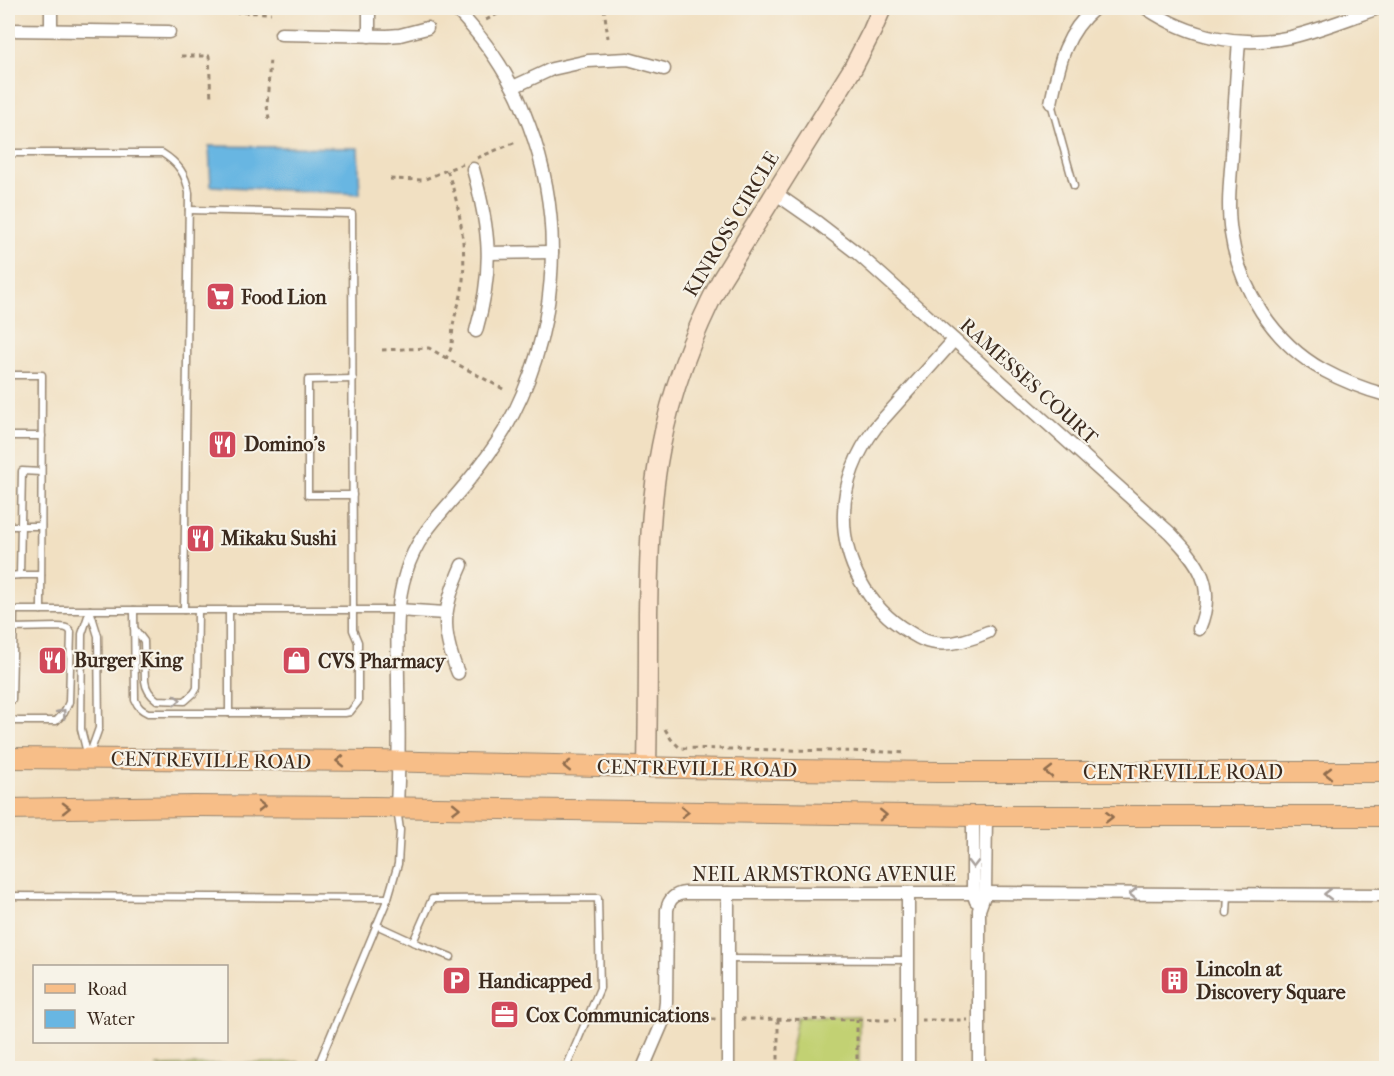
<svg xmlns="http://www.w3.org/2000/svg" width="1394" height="1076" font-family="'IM FELL French Canon',serif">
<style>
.green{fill:#c2d173;stroke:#7e7e48;stroke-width:1.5}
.water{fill:#68b6e2;stroke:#527080;stroke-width:1.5}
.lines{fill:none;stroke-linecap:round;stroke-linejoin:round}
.lane-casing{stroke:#968570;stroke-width:9}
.street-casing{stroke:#968570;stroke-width:15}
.secondary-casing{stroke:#968570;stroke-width:21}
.primary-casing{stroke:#968570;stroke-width:22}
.path{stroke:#968570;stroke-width:3;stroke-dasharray:4.5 4.5;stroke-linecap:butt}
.lane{stroke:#fff;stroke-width:6}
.street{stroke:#fff;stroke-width:12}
.secondary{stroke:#fce5cf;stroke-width:18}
.primary{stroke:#f7be88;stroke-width:20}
.oneway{stroke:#a79f9a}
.oneway2{stroke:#906d4e}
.labels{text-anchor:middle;stroke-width:4.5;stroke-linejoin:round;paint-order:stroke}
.street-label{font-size:20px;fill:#3b2a1e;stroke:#f7f3e8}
.poi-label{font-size:20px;font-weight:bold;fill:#3b2a1e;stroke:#f7f3e8;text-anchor:start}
</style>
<rect width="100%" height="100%" fill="#f7f3e8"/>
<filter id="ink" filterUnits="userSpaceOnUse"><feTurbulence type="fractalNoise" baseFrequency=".0167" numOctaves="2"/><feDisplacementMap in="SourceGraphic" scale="12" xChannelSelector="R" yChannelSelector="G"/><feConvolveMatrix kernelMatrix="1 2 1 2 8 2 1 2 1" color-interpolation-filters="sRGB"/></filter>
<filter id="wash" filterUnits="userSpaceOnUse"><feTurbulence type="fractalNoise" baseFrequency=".008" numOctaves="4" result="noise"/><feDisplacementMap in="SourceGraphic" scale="24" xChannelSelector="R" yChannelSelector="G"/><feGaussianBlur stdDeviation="1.35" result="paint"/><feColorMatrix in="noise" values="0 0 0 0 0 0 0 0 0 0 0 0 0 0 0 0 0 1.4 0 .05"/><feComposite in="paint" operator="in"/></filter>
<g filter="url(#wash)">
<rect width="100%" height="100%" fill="#f1e0c2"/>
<g class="green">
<polygon points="859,1016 859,1068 788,1068 797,1017"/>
<polygon points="299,1062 296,1068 163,1068 156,1066"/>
</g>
<polygon class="water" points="209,146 358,148 360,194 211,186"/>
</g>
<g filter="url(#ink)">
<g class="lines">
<defs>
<g id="lane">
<polyline points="1051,103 1074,186"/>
<path d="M8,153H162C178,163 186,174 189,193L184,610"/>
<polyline points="8,375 42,375 41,610"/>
<polyline points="353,379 308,380 308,495 353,495"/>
<polyline points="8,436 42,436"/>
<polyline points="8,526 41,526"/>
<polyline points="20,575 41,575"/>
<polyline points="8,576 20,575 22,471 41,472"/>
<polyline points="8,610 398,610"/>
<path d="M134,610L135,700C138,707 141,710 148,713H345L350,712L358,702V642L353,630L352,214L189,210"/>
<polyline points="229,610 229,713"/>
<path d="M134,628L144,641L145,681C146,690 150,695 157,700L185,701L194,693L197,688L198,610"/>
<polyline points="8,700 12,700 14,610"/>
<path d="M8,721H56L64,713L69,702L71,632C68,627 63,627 57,627L13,628"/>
<polyline points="89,756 99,728 98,636 90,610"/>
<polyline points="88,757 81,729 82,634 90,610"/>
<polyline points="8,896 388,898"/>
<polyline points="1227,913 1228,895"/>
<polyline points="376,925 413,942 432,899 598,898 600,988 566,1068"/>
<polyline points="413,942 451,957"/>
<polyline points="728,959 908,960"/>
<polyline points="317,1068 388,898 398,864 400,830 397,809"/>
</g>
<g id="street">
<path d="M1146,8C1189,37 1239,48 1291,37C1320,30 1350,18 1378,8"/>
<polyline points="8,30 169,32"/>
<polyline points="51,30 51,8"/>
<polyline points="281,34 387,36 400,35 427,28"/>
<polyline points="369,36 369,8"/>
<path d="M1239,41C1236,79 1234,118 1232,156C1230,182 1227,208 1231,233C1239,288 1274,343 1323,370C1343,381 1364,389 1386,395"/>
<polyline points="513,87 552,69 588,61 628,59 664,69"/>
<path d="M1051,103C1059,65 1064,34 1095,8"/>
<path d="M473,169C490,230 494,269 476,331"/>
<path d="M775,193L818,223L857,253L1170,533C1199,563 1217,586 1199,629"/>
<polyline points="489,253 552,252"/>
<path d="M954,340L876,427C857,452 845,480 844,512C842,560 868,608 909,632C916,636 922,641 930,642C949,647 970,640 988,632"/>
<polyline points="398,610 445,613"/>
<path d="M458,673C440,629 443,607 462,565"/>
<path d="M397,807C399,766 399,725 398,684C398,647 394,608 406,572C417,535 440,515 464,486C478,469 492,451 504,431C557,339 567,225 529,125C524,113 520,99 513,88C498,59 477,31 455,8"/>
<polyline points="973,816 973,893 976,901"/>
<polyline points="985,893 1386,895"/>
<path d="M643,1068L664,1019L666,1002L667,910C669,899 674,894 685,893H973"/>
<polyline points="728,1068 728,893"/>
<polyline points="908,1068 908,893"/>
<polyline points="979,1068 979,910 985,893 986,816"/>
</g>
<path id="secondary" d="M647,767C648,716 648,664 648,613C649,557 650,501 661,446C672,387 694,332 721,280L853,68L872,31L882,8"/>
<g id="primary">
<polyline points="8,758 377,761 727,769 937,772 1386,772"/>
<polyline points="8,809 193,806 374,807 973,816 1386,816"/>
</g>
</defs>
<use href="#lane" class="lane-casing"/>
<use href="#street" class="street-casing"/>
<use href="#secondary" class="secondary-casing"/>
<use href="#primary" class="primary-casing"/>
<g class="path">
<polyline points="604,8 608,38"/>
<polyline points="182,12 199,12 207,8 216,12 271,13"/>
<polyline points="486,20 509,8"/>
<polyline points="181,56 209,56 211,100"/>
<polyline points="269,119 267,106 270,58"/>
<polyline points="477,158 516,142"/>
<path d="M463,164L447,170C461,209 467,249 462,290C460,303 454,315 453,327C451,343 455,343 446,358L505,390"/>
<polyline points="390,179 423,180 447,170"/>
<polyline points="382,350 429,348 446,358"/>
<polyline points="665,729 671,739 680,748 890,752 906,753"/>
<polyline points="675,1019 716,1019"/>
<polyline points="741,1019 896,1020"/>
<polyline points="778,1019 778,1068"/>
<polyline points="921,1020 968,1020"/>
<polyline points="857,1068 857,1020"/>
</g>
<use href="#lane" class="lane"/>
<use href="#street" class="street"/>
<use href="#secondary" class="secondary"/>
<use href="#primary" class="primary"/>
</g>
<defs><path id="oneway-chevron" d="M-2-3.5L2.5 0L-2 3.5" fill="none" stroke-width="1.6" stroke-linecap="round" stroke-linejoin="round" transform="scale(1.5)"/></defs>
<g class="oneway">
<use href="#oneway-chevron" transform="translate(177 700) rotate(-2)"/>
<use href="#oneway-chevron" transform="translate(62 713) rotate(-51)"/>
<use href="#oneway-chevron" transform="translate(973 864) rotate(90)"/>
<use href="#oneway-chevron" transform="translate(1133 894) rotate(-180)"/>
<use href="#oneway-chevron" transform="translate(1328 894) rotate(-180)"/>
</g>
<g class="oneway2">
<use href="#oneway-chevron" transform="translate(340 761) rotate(-179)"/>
<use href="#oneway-chevron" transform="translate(567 766) rotate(-179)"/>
<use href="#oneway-chevron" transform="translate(1049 772) rotate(-180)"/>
<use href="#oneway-chevron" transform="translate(1328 773) rotate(-180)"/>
<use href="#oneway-chevron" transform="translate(261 806)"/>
<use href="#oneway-chevron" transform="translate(66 808) rotate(-1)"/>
<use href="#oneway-chevron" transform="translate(456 808) rotate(1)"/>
<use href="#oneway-chevron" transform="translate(685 812) rotate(1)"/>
<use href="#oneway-chevron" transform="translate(883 815) rotate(1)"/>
<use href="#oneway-chevron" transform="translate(1109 817)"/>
</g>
</g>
<defs>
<symbol id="supermarket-square" viewBox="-11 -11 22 22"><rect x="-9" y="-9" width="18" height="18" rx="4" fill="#d1495b" stroke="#f7f3e8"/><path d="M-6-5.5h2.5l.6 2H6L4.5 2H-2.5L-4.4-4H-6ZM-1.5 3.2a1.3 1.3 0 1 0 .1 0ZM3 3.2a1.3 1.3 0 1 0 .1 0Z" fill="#fff"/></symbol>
<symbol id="restaurant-square" viewBox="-11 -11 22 22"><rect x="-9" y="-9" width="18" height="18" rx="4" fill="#d1495b" stroke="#f7f3e8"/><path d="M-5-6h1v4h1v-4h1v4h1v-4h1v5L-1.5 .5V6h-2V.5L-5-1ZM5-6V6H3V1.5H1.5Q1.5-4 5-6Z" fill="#fff"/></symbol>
<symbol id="shop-square" viewBox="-11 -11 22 22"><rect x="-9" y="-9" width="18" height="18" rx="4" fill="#d1495b" stroke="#f7f3e8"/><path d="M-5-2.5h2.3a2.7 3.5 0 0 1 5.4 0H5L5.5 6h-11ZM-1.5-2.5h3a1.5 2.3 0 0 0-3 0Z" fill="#fff"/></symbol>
<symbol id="building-square" viewBox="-11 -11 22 22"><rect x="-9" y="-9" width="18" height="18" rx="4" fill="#d1495b" stroke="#f7f3e8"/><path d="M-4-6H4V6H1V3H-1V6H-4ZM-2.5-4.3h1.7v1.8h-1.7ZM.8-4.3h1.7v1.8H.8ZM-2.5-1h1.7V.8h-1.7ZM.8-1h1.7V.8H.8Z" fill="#fff"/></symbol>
<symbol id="parking-square" viewBox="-11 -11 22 22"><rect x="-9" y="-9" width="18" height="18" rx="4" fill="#d1495b" stroke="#f7f3e8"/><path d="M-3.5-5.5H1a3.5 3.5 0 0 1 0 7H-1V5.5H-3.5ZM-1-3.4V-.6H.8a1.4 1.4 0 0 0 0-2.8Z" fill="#fff"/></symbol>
<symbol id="office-square" viewBox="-11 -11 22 22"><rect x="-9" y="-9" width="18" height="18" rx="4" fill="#d1495b" stroke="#f7f3e8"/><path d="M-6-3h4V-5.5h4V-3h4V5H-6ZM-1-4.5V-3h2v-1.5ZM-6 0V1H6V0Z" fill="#fff"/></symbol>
</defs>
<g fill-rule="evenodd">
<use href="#supermarket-square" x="204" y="280" width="33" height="33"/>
<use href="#restaurant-square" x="206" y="428" width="33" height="33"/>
<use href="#restaurant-square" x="184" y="522" width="33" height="33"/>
<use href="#restaurant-square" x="36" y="644" width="33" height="33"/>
<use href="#shop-square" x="280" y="644" width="33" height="33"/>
<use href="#building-square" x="1158" y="964" width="33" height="33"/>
<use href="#parking-square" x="440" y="964" width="33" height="33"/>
<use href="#office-square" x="488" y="998" width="33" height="33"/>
</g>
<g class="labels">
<g class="street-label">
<text transform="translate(731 224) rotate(-59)" y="7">KINROSS CIRCLE</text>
<text transform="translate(1029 381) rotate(42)" y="7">RAMESSES COURT</text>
<text transform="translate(211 760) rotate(1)" y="7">CENTREVILLE ROAD</text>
<text transform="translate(697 768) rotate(1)" y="7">CENTREVILLE ROAD</text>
<text x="1183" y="779">CENTREVILLE ROAD</text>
<text x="824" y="881">NEIL ARMSTRONG AVENUE</text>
</g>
<g class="poi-label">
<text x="241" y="304">Food Lion</text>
<text x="244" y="451">Domino's</text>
<text x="221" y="545">Mikaku Sushi</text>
<text x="74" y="667">Burger King</text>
<text x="318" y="668">CVS Pharmacy</text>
<text x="1196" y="976">Lincoln at<tspan x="1196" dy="23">Discovery Square</tspan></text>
<text x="478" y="988">Handicapped</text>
<text x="526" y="1022">Cox Communications</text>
</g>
</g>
<rect width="1394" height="1076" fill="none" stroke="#f7f3e8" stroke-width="30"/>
<rect x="33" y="965" width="195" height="78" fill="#f7f3e8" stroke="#aca397" stroke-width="1.5"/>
<rect x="45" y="984" width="30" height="9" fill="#f7be88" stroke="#aca397" stroke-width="1.5"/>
<text x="87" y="995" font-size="18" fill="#3b2a1e">Road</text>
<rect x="45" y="1010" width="30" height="18" fill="#68b6e2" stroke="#aca397" stroke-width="1.5"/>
<text x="87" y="1025" font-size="18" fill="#3b2a1e">Water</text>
</svg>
